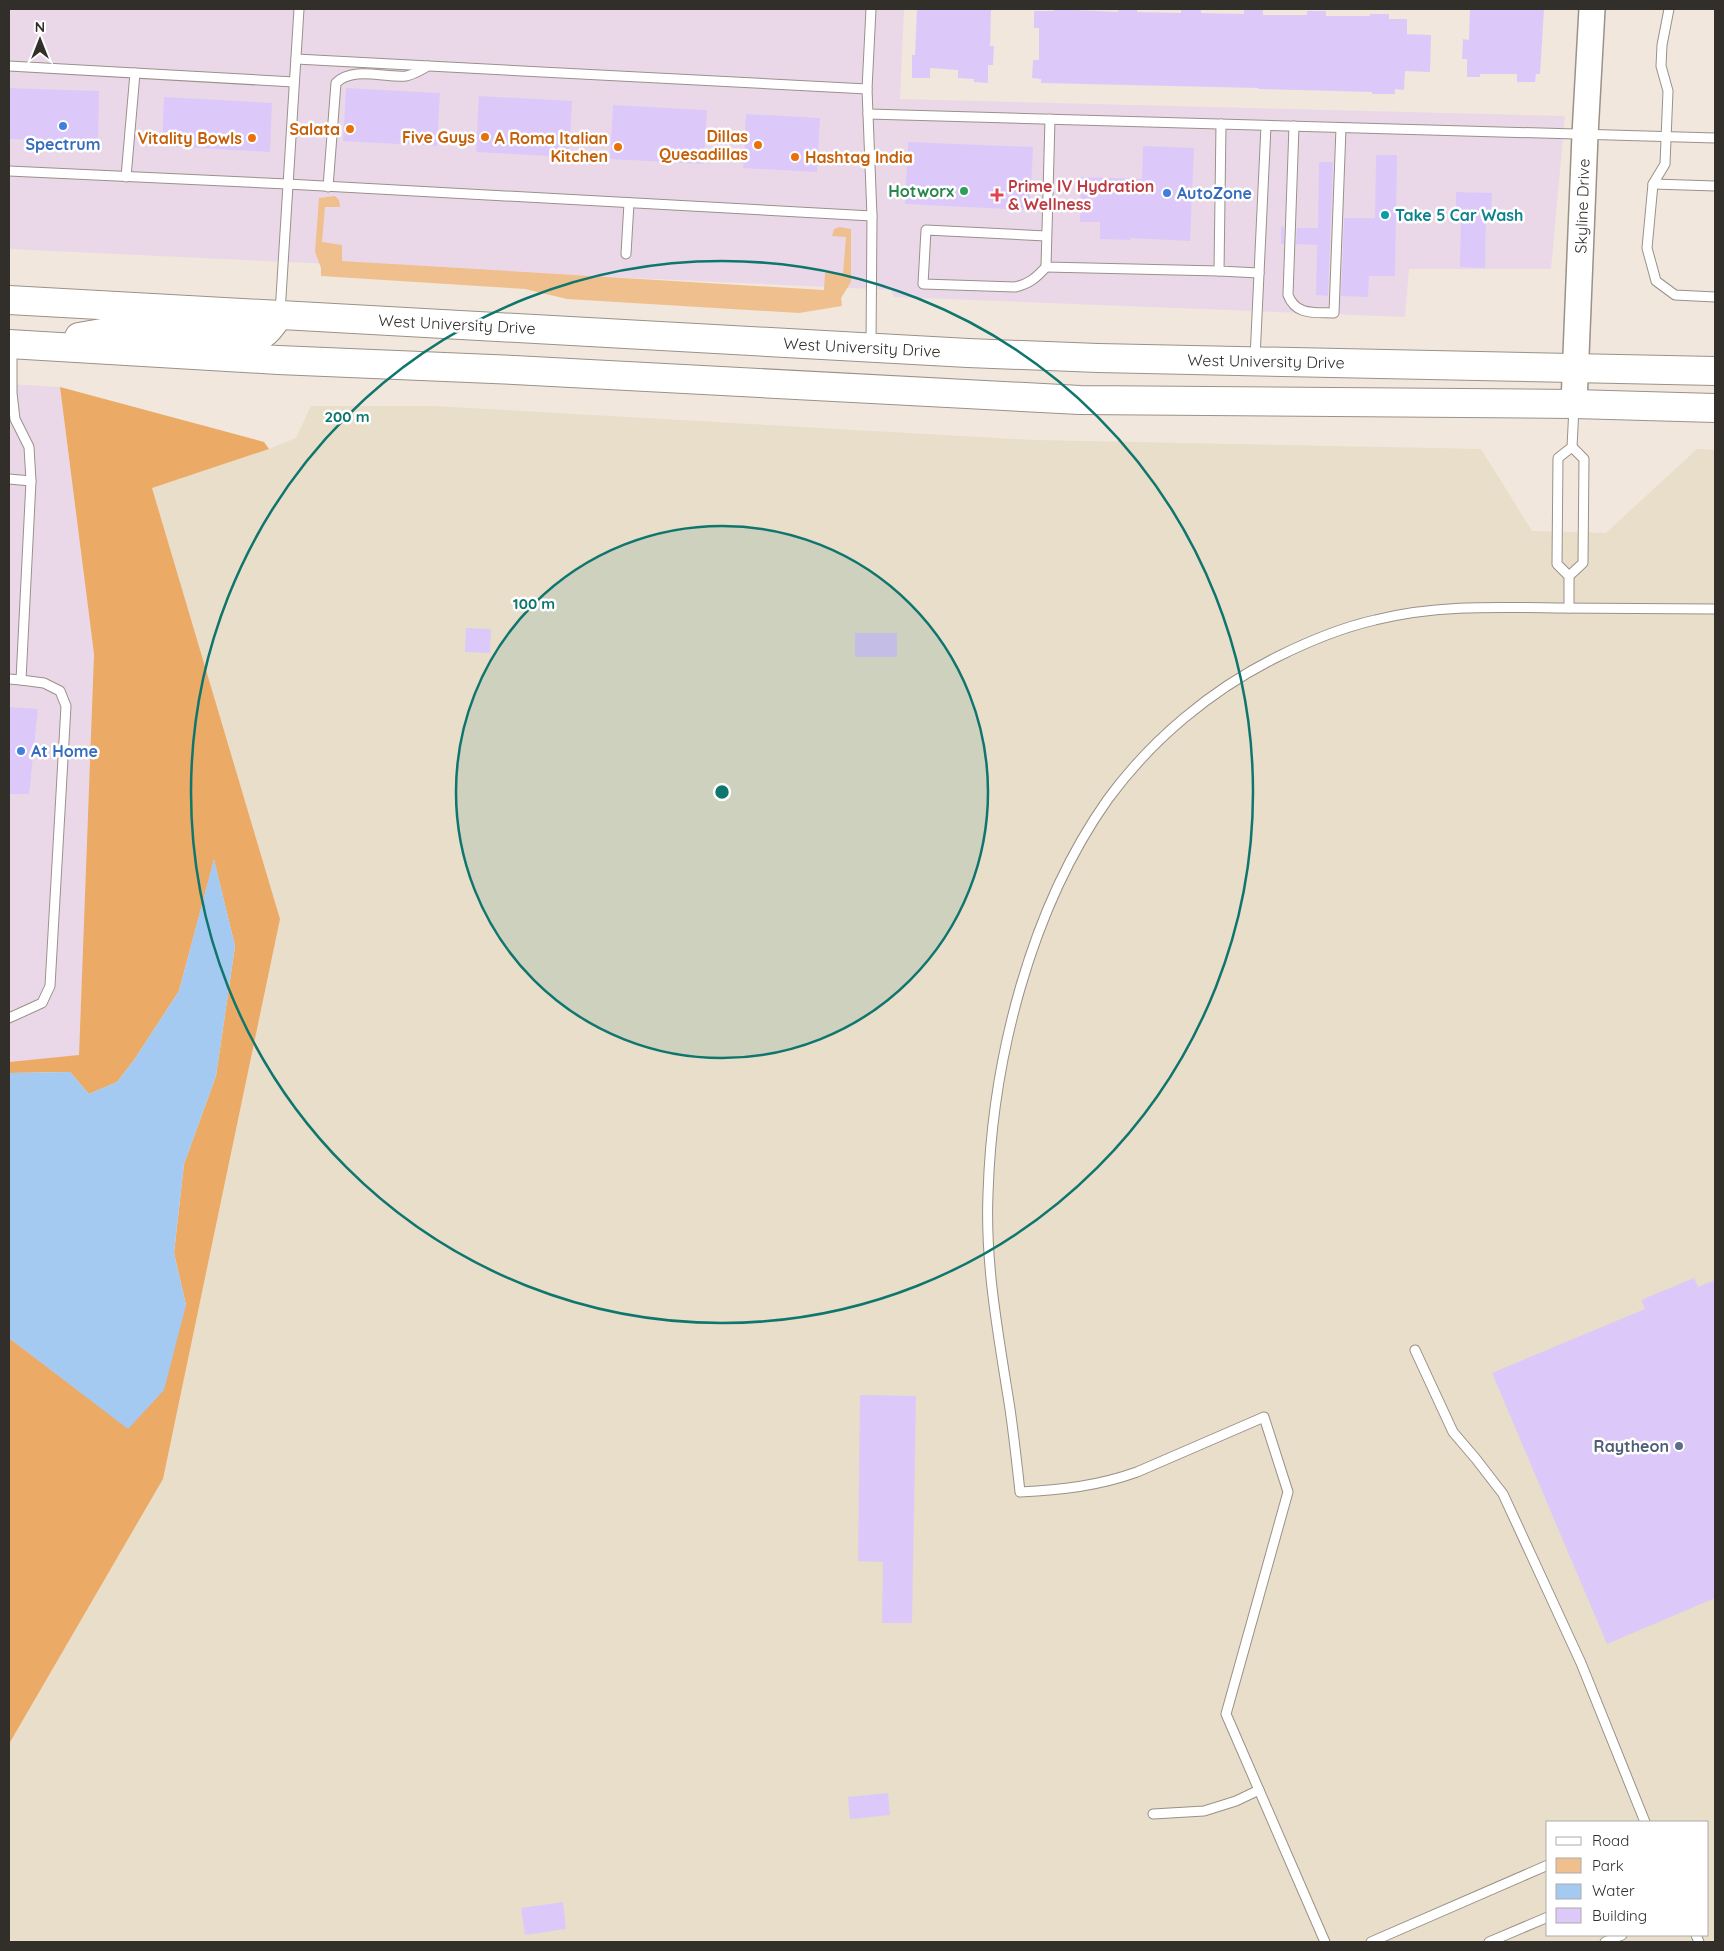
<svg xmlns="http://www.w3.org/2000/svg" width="1724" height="1951" font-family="Quicksand,sans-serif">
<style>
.commercial{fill:#ead8e9}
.industrial{fill:#e8dec9;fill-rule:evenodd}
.green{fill:#f0bf8e}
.forest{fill:#ebaa66}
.water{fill:#a5caf2}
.building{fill:#ddc9f9}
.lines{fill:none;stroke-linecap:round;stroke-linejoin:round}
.lane-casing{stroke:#9a9188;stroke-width:11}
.secondary-casing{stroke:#9a9188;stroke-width:28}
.highway-casing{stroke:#9a9188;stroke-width:30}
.lane{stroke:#fff;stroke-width:9}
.secondary{stroke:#fff;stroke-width:25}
.highway{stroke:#fff;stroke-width:28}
.ring{fill:none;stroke:#0f766e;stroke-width:2.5}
.shop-dot{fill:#3f7fe0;stroke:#fff;stroke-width:2}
.food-dot{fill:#e8710a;stroke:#fff;stroke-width:2}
.leisure-dot{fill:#2e9e5b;stroke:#fff;stroke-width:2}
.health-dot{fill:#e0444e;stroke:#fff;stroke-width:2}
.culture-dot{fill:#0f9aa8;stroke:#fff;stroke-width:2}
.service-dot{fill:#5c6f8a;stroke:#fff;stroke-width:2}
.labels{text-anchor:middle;stroke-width:5;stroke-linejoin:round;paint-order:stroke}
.food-label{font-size:16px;font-weight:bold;fill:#c56008;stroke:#fff;text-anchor:end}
.shop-label{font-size:16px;font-weight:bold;fill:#366cbe;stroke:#fff;text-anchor:start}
.health-label{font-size:16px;font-weight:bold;fill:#be3a42;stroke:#fff;text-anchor:start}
.leisure-label{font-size:16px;font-weight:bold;fill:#27864d;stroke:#fff;text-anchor:end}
.street-label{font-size:16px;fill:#322e2a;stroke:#fff}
.culture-label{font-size:16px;font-weight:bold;fill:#0d838f;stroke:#fff;text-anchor:start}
.service-label{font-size:16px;font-weight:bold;fill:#4e5e75;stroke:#fff;text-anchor:end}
.centre{fill:#0f766e;stroke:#fff;stroke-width:2.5}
.ring-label{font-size:15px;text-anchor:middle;font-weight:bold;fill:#0f766e;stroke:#fff;stroke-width:5;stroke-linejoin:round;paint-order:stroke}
</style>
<rect width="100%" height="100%" fill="#f1e7dd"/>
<g class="commercial">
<polygon points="9,9 904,9 900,99 1565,116 1551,269 1409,269 1405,317 894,297 891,290 9,249"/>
<polygon points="9,384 60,387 94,654 79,1056 9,1062"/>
</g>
<path class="industrial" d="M311,406H434L1032,440L1481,449L1532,531L1606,533L1697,449L1715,450V1942H9V1744L163,1479L280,919L152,488L269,449L296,438ZM1548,1822H1708V1935H1548Z"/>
<polygon class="green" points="335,196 339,200 340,207 325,207 322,242 342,245 342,261 824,290 825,273 843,273 846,237 832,236 834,229 840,227 851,229 851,282 841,298 842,306 799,313 567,299 525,289 321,276 321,268 315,252 319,198"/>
<polygon class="forest" points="60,387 264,442 269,449 152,488 280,919 163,1479 9,1744 9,1338 128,1428 186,1305 174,1253 184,1164 216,1076 235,946 214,860 179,991 134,1060 117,1082 89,1094 70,1072 9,1073 9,1062 79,1055 94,654"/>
<polygon class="water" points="214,859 235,946 216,1076 184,1164 174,1253 186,1305 164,1390 128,1429 9,1338 9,1073 70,1072 89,1094 117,1082 134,1060 179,991"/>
<g class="building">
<polygon points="917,9 991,9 990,46 994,46 993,65 988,65 988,83 974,82 974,79 958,78 958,70 930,68 930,78 912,78 912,55 915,55"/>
<polygon points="1054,9 1118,12 1118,9 1137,9 1137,12 1181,13 1181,9 1201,9 1201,13 1244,14 1244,10 1263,10 1263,15 1307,15 1307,11 1326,11 1326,16 1370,16 1370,14 1389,14 1389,19 1407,19 1407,34 1431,35 1430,72 1405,71 1404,90 1395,89 1395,94 1372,94 1372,92 1258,89 1259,88 1041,83 1041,79 1032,78 1033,60 1039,60 1039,28 1034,28 1034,11 1054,11"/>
<polygon points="1470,9 1544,9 1540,74 1536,74 1535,82 1517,82 1517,74 1480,74 1480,77 1467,77 1467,59 1462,59 1463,39 1469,40"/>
<polygon points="9,88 99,91 98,142 9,139"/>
<polygon points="346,88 440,93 437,146 343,141"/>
<polygon points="479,96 572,101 569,157 476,152"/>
<polygon points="164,97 272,103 270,152 162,146"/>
<polygon points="613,105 707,110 704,164 610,159"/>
<polygon points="746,114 820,118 817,172 743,168"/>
<polygon points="908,142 1033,147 1030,210 905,204"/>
<polygon points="1143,146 1194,148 1190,241 1130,238 1130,240 1100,239 1100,222 1080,222 1081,177 1142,179"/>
<polygon points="1376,155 1397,155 1395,276 1369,276 1368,297 1341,296 1344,218 1375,218"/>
<polygon points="1319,162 1333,162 1328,296 1316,295 1317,245 1296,244 1297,228 1318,228"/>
<polygon points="1456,192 1492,193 1491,214 1486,213 1485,268 1460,267 1461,210 1456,210"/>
<rect x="1281" y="227" width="3" height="17"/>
<polygon points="466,628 491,629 490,653 465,652"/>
<rect x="855" y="633" width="42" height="24"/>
<polygon points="9,707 38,709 29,794 9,794"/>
<polygon points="1694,1278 1698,1287 1715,1280 1715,1598 1607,1644 1492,1373 1645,1309 1641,1300"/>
<polygon points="860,1395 916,1396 912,1623 882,1623 883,1562 858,1561"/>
<polygon points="888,1793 890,1815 850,1819 848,1797"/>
<polygon points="563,1902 566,1929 525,1935 521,1908"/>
</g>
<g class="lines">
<defs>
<g id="lane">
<polyline points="871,9 867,89 872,216 871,345"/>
<polyline points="1669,9 1662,45 1661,66 1668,91 1665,164 1653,184 1647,248 1656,281 1675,295 1715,297"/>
<polyline points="296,59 867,89"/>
<polyline points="9,66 294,82"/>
<polyline points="868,114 1715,138"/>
<polyline points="1050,119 1046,267 1219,271"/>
<polyline points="1221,124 1219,271 1259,273"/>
<path d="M1294,126L1288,295C1296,316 1315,312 1334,313L1341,128"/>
<polyline points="9,171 287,184 872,216"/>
<polyline points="126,177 135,73"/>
<polyline points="1653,184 1715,186"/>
<path d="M328,187L336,83C353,66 384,78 406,76C413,75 421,70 428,66"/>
<polyline points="626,254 629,203"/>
<path d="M1046,267C1036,278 1029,284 1015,287L923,284L926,230L1046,236"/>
<polyline points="280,313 299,9"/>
<polyline points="1255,358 1266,126"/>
<polyline points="9,479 31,481"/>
<polyline points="1569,576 1583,563 1584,459 1572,447"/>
<polyline points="1569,608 1569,576 1557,564 1558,458 1572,447 1574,407"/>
<polyline points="9,679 21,680 31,481 29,447 15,419 12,393 12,347"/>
<polyline points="9,1018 42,1003 50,986 66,706 60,691 44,683 21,680"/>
<polyline points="1415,1350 1453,1432 1476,1459 1503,1494 1581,1663 1645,1822"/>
<polyline points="1153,1814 1204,1811 1236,1801 1259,1790"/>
<polyline points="1696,1935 1699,1942"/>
<path d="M1325,1942L1226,1714L1288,1492L1264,1417L1137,1472C1098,1486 1061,1490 1020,1492C1017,1464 1014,1437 1010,1409C999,1338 985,1267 988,1194C992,1061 1030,909 1108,799C1152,739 1211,690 1277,657C1309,641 1340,628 1375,620C1434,605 1494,607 1555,608C1608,608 1662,609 1715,609"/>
<polyline points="1371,1942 1548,1865"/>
<polyline points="1489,1942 1548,1917"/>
<polyline points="1605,1942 1622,1935"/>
</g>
<polyline id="secondary" points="1574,404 1585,135 1592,9"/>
<g id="highway">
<polyline points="9,300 968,353 1098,358 1715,371"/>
<path d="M79,337L119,330L250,339C265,337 271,326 279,315"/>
<polyline points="9,344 278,360 514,370 1080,400 1574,404 1715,408"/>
</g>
</defs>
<use href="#lane" class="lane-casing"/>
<use href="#secondary" class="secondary-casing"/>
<use href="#highway" class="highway-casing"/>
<use href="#lane" class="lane"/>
<use href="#secondary" class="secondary"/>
<use href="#highway" class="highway"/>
</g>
<circle cx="722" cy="792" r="266" fill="#0f766e" fill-opacity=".12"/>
<g class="ring">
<circle cx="722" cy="792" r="266"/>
<circle cx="722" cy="792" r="531"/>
</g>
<g class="shop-dot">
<circle cx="63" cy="126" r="5"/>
<circle cx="1167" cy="193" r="5"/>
<circle cx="21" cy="751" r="5"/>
</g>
<g class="food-dot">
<circle cx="350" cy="129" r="5"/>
<circle cx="485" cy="137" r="5"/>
<circle cx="252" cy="138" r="5"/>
<circle cx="758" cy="145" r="5"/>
<circle cx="618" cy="147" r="5"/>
<circle cx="795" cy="157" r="5"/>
</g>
<circle class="leisure-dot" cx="964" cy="191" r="5"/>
<path class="health-dot" d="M994.5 187.5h5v5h5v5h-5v5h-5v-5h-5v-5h5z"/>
<circle class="culture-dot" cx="1385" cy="215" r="5"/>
<circle class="service-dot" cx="1679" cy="1446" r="5"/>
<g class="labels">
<g class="food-label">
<text x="340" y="135">Salata</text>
<text x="748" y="142">Dillas<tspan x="748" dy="18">Quesadillas</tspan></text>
<text x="475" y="143">Five Guys</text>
<text x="242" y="144">Vitality Bowls</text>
<text x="608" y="144">A Roma Italian<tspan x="608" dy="18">Kitchen</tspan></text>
<text x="805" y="163" text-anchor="start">Hashtag India</text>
</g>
<g class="shop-label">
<text x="63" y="150" text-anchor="middle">Spectrum</text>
<text x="1177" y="199">AutoZone</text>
<text x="31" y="757">At Home</text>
</g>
<g class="health-label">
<text x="1008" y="192">Prime IV Hydration<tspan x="1008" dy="18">&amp; Wellness</tspan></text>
</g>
<g class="leisure-label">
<text x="954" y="197">Hotworx</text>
</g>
<g class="street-label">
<text transform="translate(1582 206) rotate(-88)" y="6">Skyline Drive</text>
<text transform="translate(457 324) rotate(3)" y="6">West University Drive</text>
<text transform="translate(862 347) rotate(3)" y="6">West University Drive</text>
<text transform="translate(1266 361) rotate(1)" y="6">West University Drive</text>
</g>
<g class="culture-label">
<text x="1395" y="221">Take 5 Car Wash</text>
</g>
<g class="service-label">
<text x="1669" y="1452">Raytheon</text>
</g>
</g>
<circle cx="722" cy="792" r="8" class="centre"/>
<g class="ring-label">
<text x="347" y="422">200 m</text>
<text x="534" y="609">100 m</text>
</g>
<rect width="1724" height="1951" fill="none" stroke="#322e2a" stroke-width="20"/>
<rect x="1546" y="1821" width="162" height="115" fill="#ffffff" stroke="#adabaa"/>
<rect x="1556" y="1837" width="25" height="8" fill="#ffffff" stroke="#adabaa"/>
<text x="1592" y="1846" font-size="15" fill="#322e2a">Road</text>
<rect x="1556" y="1858" width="25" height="15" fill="#f0bf8e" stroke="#adabaa"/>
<text x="1592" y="1871" font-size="15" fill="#322e2a">Park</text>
<rect x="1556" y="1884" width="25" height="15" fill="#a5caf2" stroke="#adabaa"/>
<text x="1592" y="1896" font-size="15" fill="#322e2a">Water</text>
<rect x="1556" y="1908" width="25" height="15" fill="#ddc9f9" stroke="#adabaa"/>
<text x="1592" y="1921" font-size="15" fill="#322e2a">Building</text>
<g transform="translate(40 40)" stroke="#ffffff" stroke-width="4" paint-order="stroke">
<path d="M0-4L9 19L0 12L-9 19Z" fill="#322e2a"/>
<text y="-8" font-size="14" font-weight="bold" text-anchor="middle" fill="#322e2a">N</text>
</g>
</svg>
